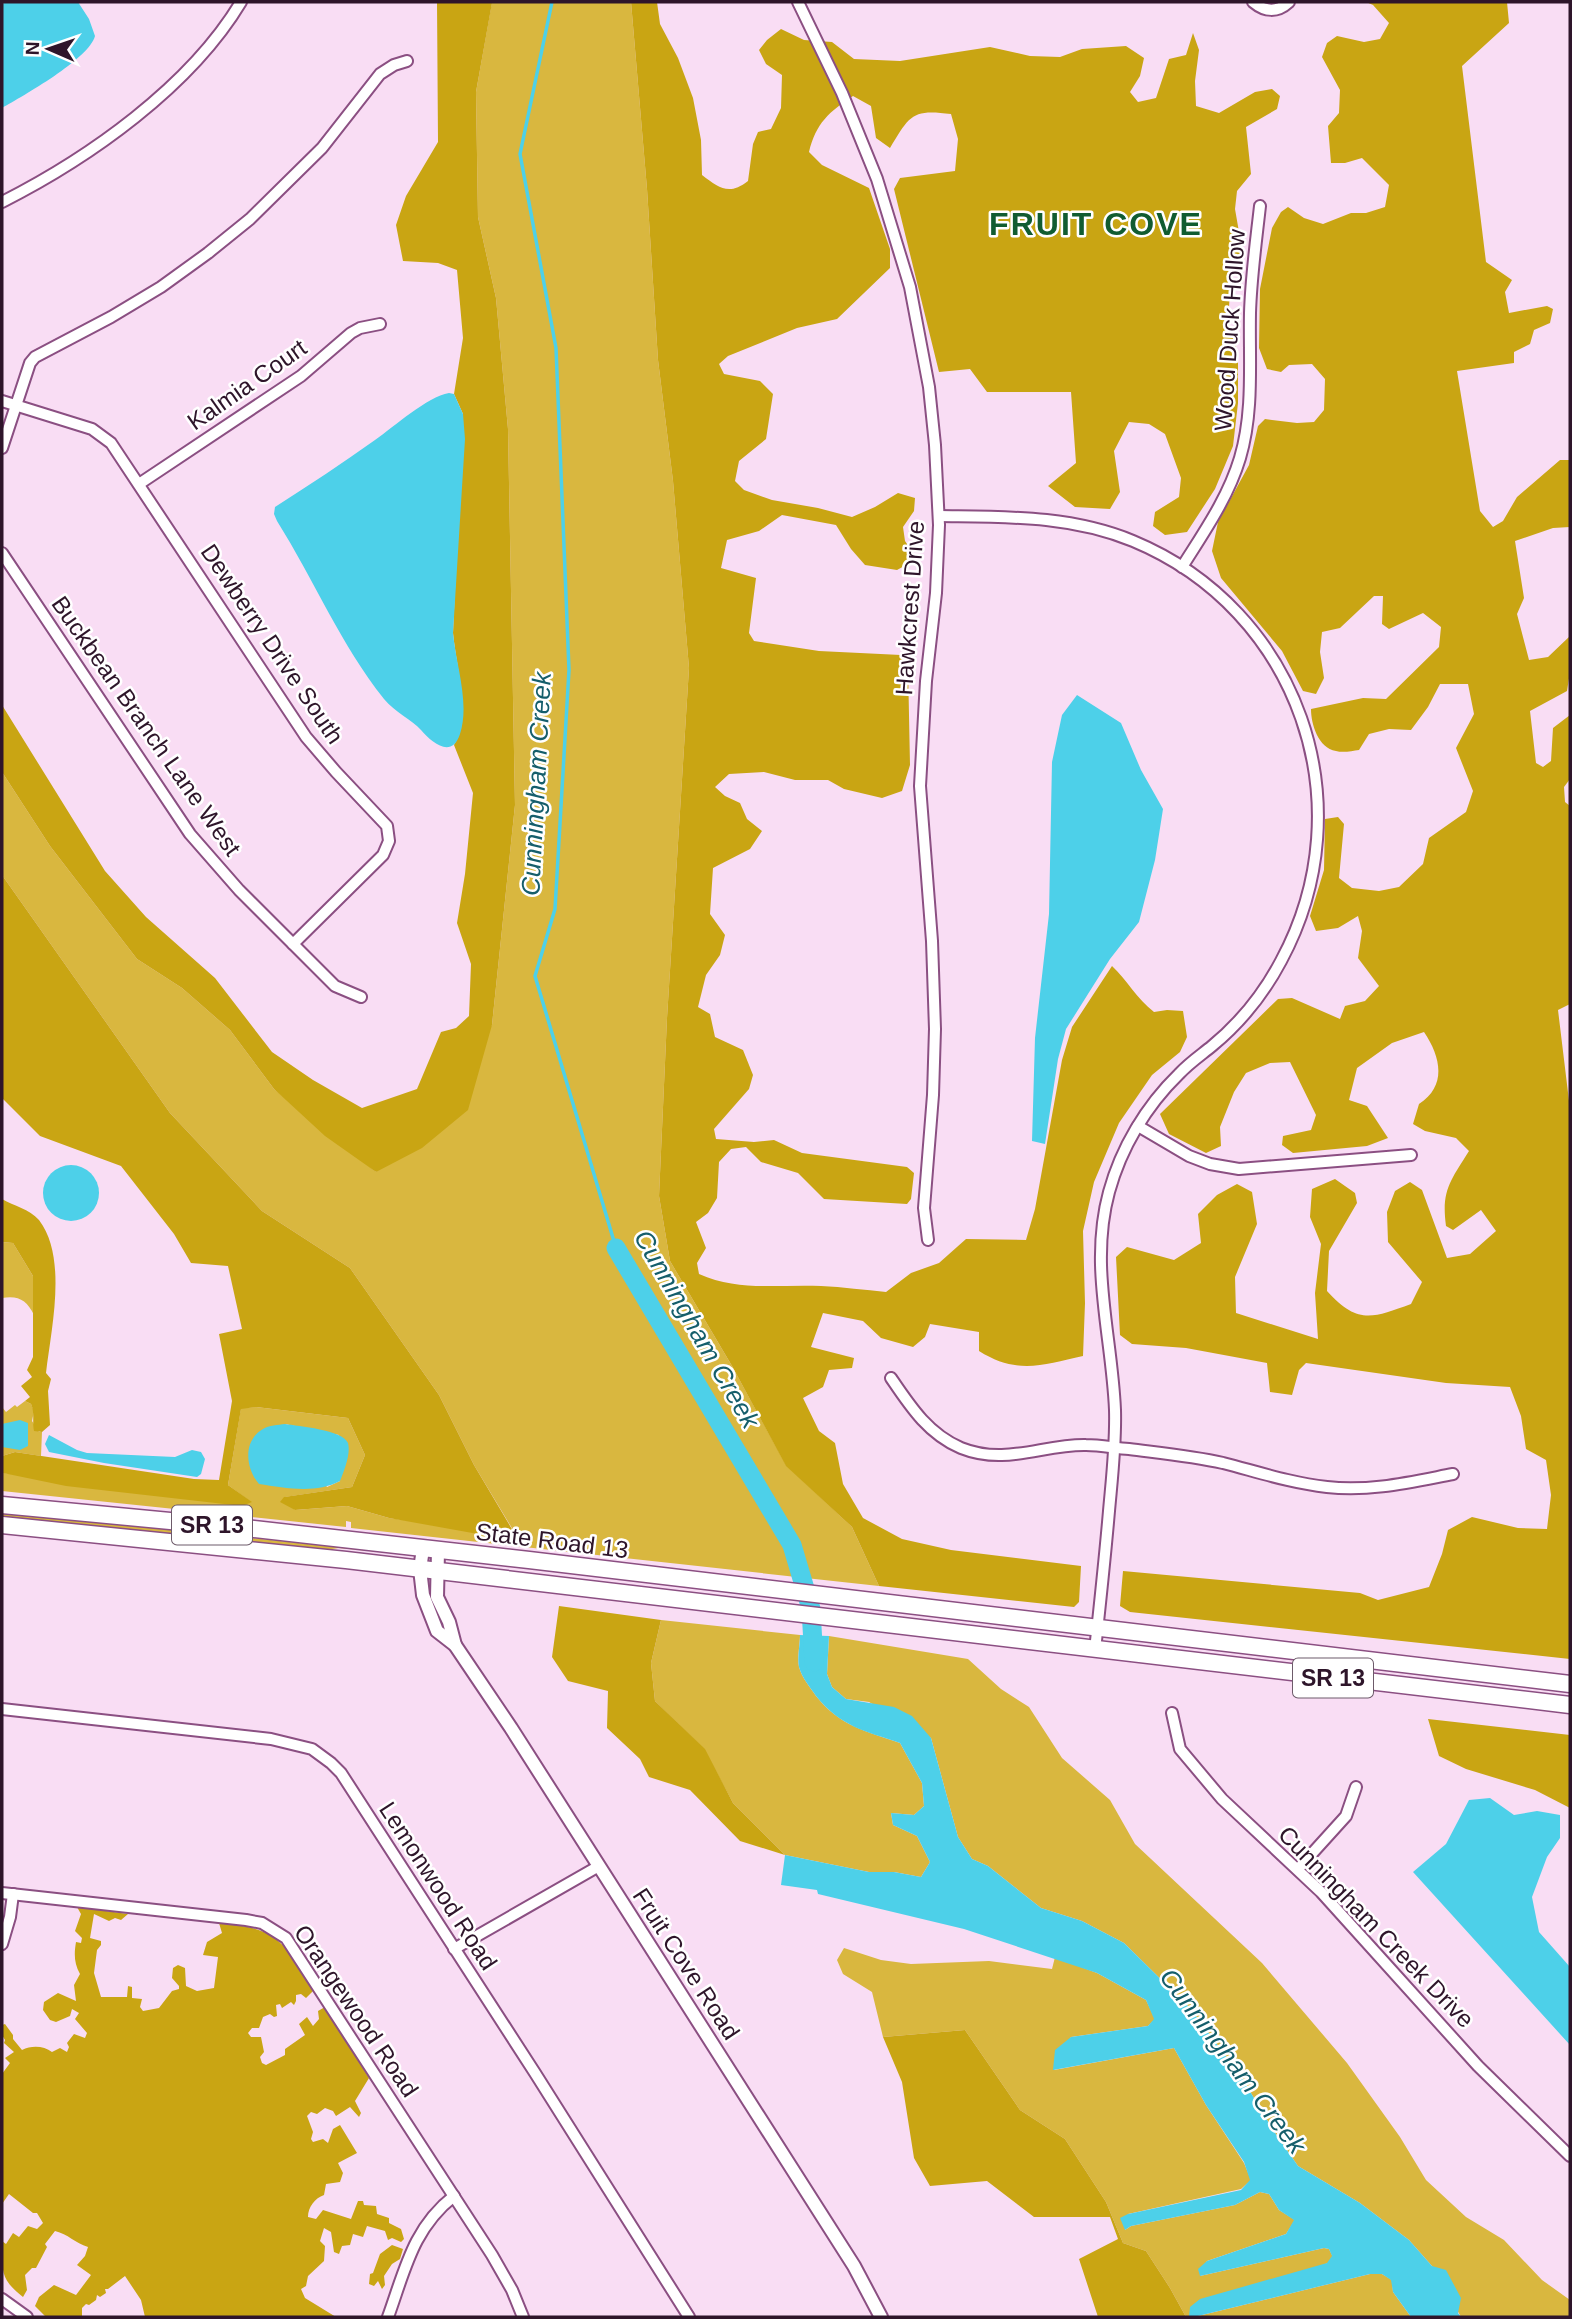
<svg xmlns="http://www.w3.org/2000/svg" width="1572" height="2319" font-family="Arial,sans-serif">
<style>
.green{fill:#d9b73f;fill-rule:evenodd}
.forest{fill:#c9a513}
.water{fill:#4dd0e9}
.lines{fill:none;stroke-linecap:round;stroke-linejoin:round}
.stream{stroke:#4dd0e9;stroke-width:3.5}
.river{stroke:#4dd0e9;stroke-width:19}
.minor-casing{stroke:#8b4f82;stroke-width:14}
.tertiary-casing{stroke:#8b4f82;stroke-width:16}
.primary-casing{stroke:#8b4f82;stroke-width:19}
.minor{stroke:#fff;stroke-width:10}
.tertiary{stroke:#fff;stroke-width:12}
.primary{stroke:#fff;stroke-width:16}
.labels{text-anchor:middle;stroke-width:5;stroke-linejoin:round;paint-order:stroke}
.shield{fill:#fff;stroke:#6d5b6a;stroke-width:2}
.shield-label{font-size:23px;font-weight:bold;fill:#2e152a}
.street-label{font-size:24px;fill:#2e152a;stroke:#fff}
.water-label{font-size:26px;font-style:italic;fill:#155e6b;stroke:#fff}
.district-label{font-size:32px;font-weight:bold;letter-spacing:2px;fill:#115c31;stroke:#fff}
</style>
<rect width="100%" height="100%" fill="#f9ddf4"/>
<g class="green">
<path d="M492,2H631L647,189L658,360L673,481L689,668L667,1018L659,1196L670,1261L732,1366L786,1465L852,1527L879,1586L351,1528V1522L346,1521V1527L2,1491V1469L4,1473L251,1502L228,1485L241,1408L256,1407L348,1418L365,1455L352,1487L285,1497L295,1510L347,1506L389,1518L516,1535L474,1465L439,1395L350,1268L262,1211L170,1113L2,875V772L50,846L137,959L182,988L230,1030L274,1089L376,1172L492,1025L515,805L508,429L496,298L478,217L476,92ZM285,1424L339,1435L340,1481L327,1487Z"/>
<path d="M2,1242L13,1243L33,1276L34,1315C27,1300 18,1295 2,1298Z"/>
<polygon points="25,1401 31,1404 34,1411 32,1421 39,1432 42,1432 41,1456 15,1452 2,1456 2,1407 6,1412 15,1405 17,1407"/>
<polygon points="2,1511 410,1555 339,1548 318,1551 2,1519"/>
<path d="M661,1620L800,1635C800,1644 797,1658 799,1667C802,1678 810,1687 816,1696C840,1726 865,1731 900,1743L922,1783L924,1806L914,1815L891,1813L893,1825L917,1836L930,1862L921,1877L894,1872H869L785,1855L733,1803L704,1749L655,1701L651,1663Z"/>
<polygon points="829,1636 968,1659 1001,1689 1029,1707 1062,1758 1110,1800 1135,1844 1262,1963 1347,2063 1400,2137 1426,2180 1466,2217 1504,2240 1542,2280 1570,2300 1570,2317 1461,2317 1432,2266 1409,2240 1360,2203 1298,2166 1273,2130 1242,2078 1190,2008 1124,1943 1082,1921 1041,1908 988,1866 972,1859 958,1837 931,1738 869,1702 846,1699 832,1687 827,1674"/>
<polygon points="844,1948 881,1960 911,1964 989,1961 1052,1969 1055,1957 1097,1973 1146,2000 1155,2019 1148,2026 1071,2037 1054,2070 1174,2048 1206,2105 1244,2163 1251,2180 1241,2189 1128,2214 1125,2230 1131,2226 1235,2205 1260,2192 1269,2194 1279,2210 1295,2220 1286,2234 1207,2261 1200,2276 1324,2248 1329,2249 1333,2257 1328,2263 1190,2316 1198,2316 1370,2274 1382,2274 1392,2280 1393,2292 1411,2317 1186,2317 1170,2288 1146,2251 1123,2243 1106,2202 1065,2139 1020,2110 965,2030 883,2037 872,1992 843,1974 837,1960"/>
</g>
<g class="forest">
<path d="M437,2L492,3L476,92L478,217L496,298L508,429L515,805L492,1025L468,1110L422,1148L376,1172L325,1136L274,1089L230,1030L182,988L137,959L50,846L2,772V705L105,871L146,917L215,978L272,1052L313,1080L362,1108L417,1089L441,1032L456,1028L469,1016L471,964L457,923L465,874L473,793L454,745C471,716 456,666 453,633L463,414L454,394L463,338L457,270L438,263L403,261L396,225L406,196L438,142Z"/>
<path d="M631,2H657L660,24L678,58L693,98L701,140L702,175C719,188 729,196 748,181L753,144L758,132L771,129L781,108L782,75L766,64L759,50L767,40L781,29L804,40L832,42L854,59L900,61L990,47L1030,56L1060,57L1082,49L1126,46L1144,58L1140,76L1130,92L1138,102L1156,98L1169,59L1186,55L1193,33L1199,50L1195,81L1196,106L1219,113L1255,92L1272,89L1280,96L1277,109L1246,127L1251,174L1237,191L1235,209L1243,255L1231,276L1228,322L1238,354V403L1233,446L1215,489L1187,532L1165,535L1153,526L1155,512L1179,497L1181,478L1165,434L1149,424L1129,422L1114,451L1120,492L1110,509L1075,507L1048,486L1076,463L1071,392H987L970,369L939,372L894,189L900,178L955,171L958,139L951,114C912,109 910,115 890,148L876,138L871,106L853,96C829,112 816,123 809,152L822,165L869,188L890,249V268L837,319L797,328L728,356L719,364L724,374L760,381L773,394L766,439L739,461L735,481L744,490L772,500L818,508L852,517L875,507L898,493L915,498L914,511L903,527L905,541L917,559L897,570L865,565L851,549L836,525L782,515L759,531L727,540L721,568L756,578L749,633L754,641L819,651L901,655L908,665L910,765L902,791L882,798L844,789L828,780H795L764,772L729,774L715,787L725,796L740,803L747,819L762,831L750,849L713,868L710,914L725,935L720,955L706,975L698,1007L710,1014L715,1037L743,1050L753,1075L749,1089L714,1129L716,1139L754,1142L774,1140L802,1153L907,1167L914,1173L911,1199L907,1204L824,1199L798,1173L761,1162L746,1147L731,1149L719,1162L717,1198L708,1213L696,1222L706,1248L697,1263L699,1274C739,1292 779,1284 821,1286C843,1287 865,1290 886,1292L911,1273L939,1263L966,1239L1026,1240L1035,1209L1062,1060L1072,1027L1112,966C1127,980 1137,999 1154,1012L1167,1010L1183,1011L1187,1037L1180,1052L1152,1075L1119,1123L1094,1182L1083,1231L1085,1303L1083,1356C1043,1365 1017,1375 979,1351V1332L930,1324L925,1337L913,1347L881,1338L863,1321L823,1313L811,1347L854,1358L852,1368L829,1370L823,1387L803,1398L819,1431L835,1443L843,1484L863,1518L902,1539L951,1550L1081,1566L1079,1602L1074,1607L879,1586L852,1527L786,1466L732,1366L670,1261L659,1196L667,1018L689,668L673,481L658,360L647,189Z"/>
<path d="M1366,2H1507L1509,23L1462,66L1486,262L1512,280L1505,292L1509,313L1547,306L1553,309L1550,323L1534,330L1530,344L1514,352V363L1457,371L1480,511L1493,527L1503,521L1517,497L1560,460H1570V527L1553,528L1515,541L1524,598L1517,614L1529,660L1548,657L1570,636V672L1567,691L1530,711L1536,763L1543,767L1551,761L1553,728L1570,715V779L1564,787L1565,802L1570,806V1004L1558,1010L1570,1109V1659L1130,1612L1120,1606L1123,1571L1360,1593L1378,1600L1429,1587L1442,1554L1448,1530L1472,1517L1518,1528L1547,1529L1551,1495L1546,1460L1526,1449L1521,1416L1510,1387L1446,1383L1306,1363L1299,1370L1292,1395L1270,1392L1267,1363L1186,1348L1132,1344L1120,1335L1116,1257L1127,1247L1174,1260L1201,1243L1198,1214L1217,1195L1237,1184L1252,1192L1257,1224L1235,1277L1236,1313L1318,1339L1315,1293L1321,1244L1310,1217L1312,1189L1335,1179L1355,1193L1357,1203L1329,1251L1327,1291C1358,1325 1372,1318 1411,1304L1422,1282L1388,1242L1387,1212L1395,1191L1410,1182L1422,1190L1447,1258L1470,1254L1496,1231L1481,1210L1453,1230L1446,1226C1441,1190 1451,1180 1469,1151L1456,1138L1425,1131L1413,1124L1419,1104C1447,1086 1441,1057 1424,1032L1392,1043L1357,1068L1349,1100L1367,1106L1388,1138L1367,1146L1293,1153L1282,1145L1283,1136L1311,1130L1316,1115L1290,1062L1270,1063L1246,1073L1234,1092L1220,1127L1221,1146L1206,1153L1169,1134L1160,1114L1278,999L1292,998L1340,1019L1345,1006L1365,1001L1379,986L1358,958L1362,931L1358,916L1338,928L1316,931L1310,916L1324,870L1325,819L1338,817L1344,824L1339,878L1352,888L1379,891L1399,887L1423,864L1429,838L1466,812L1473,791L1456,748L1474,714L1468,684H1440L1428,707L1411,730L1389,729L1369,734L1359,750C1352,751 1343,753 1336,751C1318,748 1311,724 1311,709L1363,698L1386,699L1439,647L1441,627L1423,613L1389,629L1382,624L1383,596H1374L1340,628L1322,632L1320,652L1324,678L1316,694L1303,691L1282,651L1221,578L1212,551L1218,522L1249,465L1258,426L1265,419L1297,423L1314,422L1324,410L1325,379L1312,364L1289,365L1281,372L1267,369L1259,348L1260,289L1272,228L1281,212L1288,207L1304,218L1323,224L1351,213H1366L1385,207L1389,185L1362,158L1345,163H1331L1328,126L1339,113L1340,90L1322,57L1327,43L1337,36L1364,42L1380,39L1389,23L1373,5Z"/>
<polygon points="2,875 170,1113 262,1211 350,1268 439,1395 474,1465 516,1536 478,1534 389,1518 347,1506 295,1510 280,1502 284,1497 352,1487 365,1455 348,1418 256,1407 241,1409 228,1485 252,1502 242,1506 66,1486 3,1473 2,1456 15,1452 194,1479 219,1480 232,1401 219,1334 242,1329 228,1266 191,1263 174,1234 121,1166 40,1136 2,1098"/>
<path d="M2,1199C14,1206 29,1209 39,1220C68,1258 51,1329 46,1373L51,1379L48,1391L50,1425L42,1432L34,1431C32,1421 35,1413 31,1404L25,1401L30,1397L21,1386L32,1377L27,1370L33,1357V1276L13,1243L2,1242Z"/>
<polygon points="559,1606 661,1620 651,1663 655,1701 705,1749 733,1803 785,1855 740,1841 690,1790 649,1777 640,1759 607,1728 608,1691 568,1681 552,1657"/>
<polygon points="1428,1719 1570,1735 1570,1808 1535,1790 1466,1769 1439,1756"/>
<path d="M77,1907L128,1914L121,1920L115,1918L109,1921L94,1914L90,1938L101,1941V1945L97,1950L94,1973L101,1997H127L128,1986L132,1987V1998L142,1999L140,2007L143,2011L159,2008L172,1991L179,1989V1986L172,1978L173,1968L178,1965L185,1968L186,1986L197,1991L214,1988L218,1957L203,1955L207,1942L222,1933L219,1923C253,1927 271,1928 293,1957C301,1968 308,1978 313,1991L306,1998L301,1994L296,1995V2001L294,2005L291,2002L282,2008L280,2004L276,2005L277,2016L274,2017L270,2014L263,2017L259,2028H252L248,2033L251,2037H261L264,2052L260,2057L262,2063L266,2065L285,2055V2049L305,2035L299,2024L307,2017L313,2026L319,2019L318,2011L325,2007L369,2078L355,2101L361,2113L359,2117L350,2107L336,2116L333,2111L325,2108L317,2114L311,2112L307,2116L313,2132L311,2139L313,2142L323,2139L328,2143L333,2129L340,2125L357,2153L338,2163L343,2173L340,2182L326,2184L324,2195C315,2198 308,2207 308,2217L316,2219L323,2210L351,2219L358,2201H363L364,2205L376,2206L377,2214L389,2218V2223L401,2229L404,2239L401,2242L392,2238L388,2240L385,2231L367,2226L363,2237L353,2234L350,2245L342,2246L339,2254L334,2252L331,2232L324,2228L320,2241L325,2246L324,2261L308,2276L306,2286L301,2289L305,2298L336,2317H145L141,2300L125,2276L108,2289H105L106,2293L100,2297L97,2295L96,2300L89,2305L86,2304L82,2308V2317H46L35,2306L39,2297L54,2285L76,2295L91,2275L77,2265L85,2256L88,2247C75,2243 68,2234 55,2231L45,2244L47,2247L36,2268H32L25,2275L27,2290L23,2297C0,2279 2,2271 2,2241L6,2244L13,2233L19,2237L28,2226L37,2229L43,2223L37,2213H33L9,2194L2,2204V2074L10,2063L5,2058L14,2052L4,2043L5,2040L2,2035V2025L5,2024L13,2035V2039L22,2050C32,2045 44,2046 52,2052L60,2048L67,2052L69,2047L67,2043L74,2034L85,2038L87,2033L75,2019L79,2013L72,2009L70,2016L56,2022L50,2020L43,2010L44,2002L58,1993L76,2001L74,1985L80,1974C74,1963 74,1954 76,1942L81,1943L82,1938L75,1931L81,1914Z"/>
<polygon points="965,2030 1020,2110 1065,2139 1106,2202 1123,2243 1146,2251 1170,2288 1186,2317 1098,2317 1079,2259 1118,2239 1110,2217 1034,2217 987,2181 930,2186 914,2158 902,2082 883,2037"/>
<polygon points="392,2245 403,2249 400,2259 392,2264 384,2276 385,2285 382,2289 378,2281 374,2286 369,2284 370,2274 373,2273 380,2254"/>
</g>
<g class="water">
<path d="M7,2H78L89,19L95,36C89,59 23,96 2,108V4Z"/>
<path d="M449,393L454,394L463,414L465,439L453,633C456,665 470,703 460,734C452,759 432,743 421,730C412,720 395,712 384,699C341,645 314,580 277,521L274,514L275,507C309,485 343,463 375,440C395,426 427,397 449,393Z"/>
<polygon points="1077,695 1121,723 1141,770 1163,809 1155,860 1139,922 1110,959 1066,1029 1058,1059 1045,1144 1032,1141 1035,1038 1049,914 1052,762 1062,715"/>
<circle cx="71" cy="1193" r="28"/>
<polygon points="20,1420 28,1423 28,1446 20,1450 2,1447 2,1424"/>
<path d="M285,1424C298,1426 343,1430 348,1443C351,1454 344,1471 340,1481C316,1494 285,1488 259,1484C246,1469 242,1441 263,1429C269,1425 278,1425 285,1424Z"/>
<polygon points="49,1435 77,1450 87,1453 175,1457 192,1450 201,1452 205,1459 201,1474 197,1477 104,1463 49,1452 45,1444"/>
<path d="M800,1635L829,1636L827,1674L832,1687L846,1699L894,1707L912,1716L931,1738L958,1837L972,1859L988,1866L1041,1908L1082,1921L1124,1943L1190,2008L1242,2078L1273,2130L1298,2166L1360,2203L1409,2240L1432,2266L1446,2270L1461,2298L1458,2313L1461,2317H1411L1393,2292L1391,2280L1382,2274H1370L1198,2316H1189L1190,2307L1200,2299L1327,2263L1332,2256L1329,2249L1324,2248L1200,2276L1198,2269L1207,2261L1286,2234L1294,2220L1279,2210L1269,2194L1260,2192L1235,2205L1131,2226L1125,2230L1120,2218L1128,2214L1241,2190L1250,2180L1244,2162L1206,2105L1174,2048L1053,2070L1055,2050L1071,2037L1148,2026L1154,2019L1146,2000L1097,1973L964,1929L818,1894L817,1890L781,1885L785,1855L869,1872H894L921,1877L930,1862L917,1836L893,1825L891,1813L914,1815L924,1806L922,1783L900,1743C865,1731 841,1727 816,1696C810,1687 802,1678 799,1667C797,1658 800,1645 800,1635Z"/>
<polygon points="1490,1798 1514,1815 1537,1811 1560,1815 1560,1838 1547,1857 1532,1897 1539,1932 1570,1967 1570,2045 1413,1872 1446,1844 1469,1800"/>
</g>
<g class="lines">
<polyline class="stream" points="552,2 520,154 556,348 569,670 555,909 535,976 616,1248"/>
<polyline class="river" points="616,1248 792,1545 811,1609 814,1662"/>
<defs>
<g id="minor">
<polyline points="798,2 842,93 877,179 910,287 929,387 935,445 939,525 936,593 926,681 920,786 932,941 935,1029 933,1095 924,1208 928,1240"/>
<path d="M1253,2C1265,12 1277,13 1289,2"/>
<path d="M2,202C89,158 190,87 241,2"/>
<polyline points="2,401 92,429 111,443 306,737 336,772 387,826 389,841 383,855 293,944"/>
<polyline points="2,448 30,363 35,357 111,317 161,287 208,253 250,219 322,148 380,74 394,65 407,61"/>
<polyline points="139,484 301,376 351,333 360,328 380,324"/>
<path d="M939,516C1005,517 1070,515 1133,541C1299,610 1366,804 1281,961C1264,993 1240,1023 1212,1046C1201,1055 1189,1063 1179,1074C1146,1106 1121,1148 1109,1192C1089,1265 1112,1336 1115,1410C1116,1444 1112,1477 1109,1511C1105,1558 1100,1604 1095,1650"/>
<polyline points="2,553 190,834 239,890 335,986 361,997"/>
<path d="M1182,567C1204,532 1228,498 1240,458C1254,411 1249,361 1250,313C1251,277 1256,242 1260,206"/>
<polyline points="1138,1126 1189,1156 1210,1164 1239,1169 1411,1155"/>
<path d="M891,1378C910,1406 928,1434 961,1448C1006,1466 1043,1444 1086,1445C1100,1445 1115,1448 1129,1449C1160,1453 1192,1456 1223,1463C1258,1472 1291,1483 1327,1487C1370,1492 1411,1482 1453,1474"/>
<polyline points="2,1709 271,1739 312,1749 331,1763 341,1773 535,2073 689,2317"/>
<polyline points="1172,1713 1180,1749 1222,1799 1321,1892 1478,2066 1570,2156"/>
<polyline points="1298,1869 1346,1816 1356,1787"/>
<polyline points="2,1893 246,1920 262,1923 286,1938 492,2255 512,2290 523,2317"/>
<polyline points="2,1944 10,1917 13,1894"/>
<polyline points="454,1949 599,1866"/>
<polyline points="2,2299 27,2317"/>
<path d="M388,2317C405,2270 413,2228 454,2196"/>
</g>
<g id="tertiary">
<polyline points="423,1549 420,1569 423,1595 437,1631 455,1645 511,1728 854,2266 881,2317"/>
<polyline points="438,1551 437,1597 449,1622 455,1645"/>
</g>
<g id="primary">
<polyline points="2,1505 254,1529 529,1560 1570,1684"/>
<polyline points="2,1525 346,1560 1570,1705"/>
</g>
</defs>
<use href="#minor" class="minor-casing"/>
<use href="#tertiary" class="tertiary-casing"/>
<use href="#primary" class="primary-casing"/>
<use href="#minor" class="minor"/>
<use href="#tertiary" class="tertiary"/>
<use href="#primary" class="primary"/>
</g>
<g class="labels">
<g class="shield">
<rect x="172" y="1505.5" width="80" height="39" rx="5"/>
<rect x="1293" y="1658.5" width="80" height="39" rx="5"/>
</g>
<g class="shield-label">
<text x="212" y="1533">SR 13</text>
<text x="1333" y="1686">SR 13</text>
</g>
<g class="street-label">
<text transform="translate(1230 330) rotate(-86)" y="8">Wood Duck Hollow</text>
<text transform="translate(247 385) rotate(-35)" y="8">Kalmia Court</text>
<text transform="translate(910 608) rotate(-86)" y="8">Hawkcrest Drive</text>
<text transform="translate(272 644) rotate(56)" y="8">Dewberry Drive South</text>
<text transform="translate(146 726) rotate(55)" y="8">Buckbean Branch Lane West</text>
<text transform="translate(552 1541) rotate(7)" y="8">State Road 13</text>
<text transform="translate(438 1886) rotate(57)" y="8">Lemonwood Road</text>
<text transform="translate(1376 1927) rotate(46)" y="8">Cunningham Creek Drive</text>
<text transform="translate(686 1964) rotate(57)" y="8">Fruit Cove Road</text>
<text transform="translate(356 2011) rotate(56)" y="8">Orangewood Road</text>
</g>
<g class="water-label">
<text transform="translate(536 784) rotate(-87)" y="9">Cunningham Creek</text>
<text transform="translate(697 1329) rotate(60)" y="9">Cunningham Creek</text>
<text transform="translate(1233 2061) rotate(53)" y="9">Cunningham Creek</text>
</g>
<g class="district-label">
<text x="1096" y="235">FRUIT COVE</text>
</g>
</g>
<rect width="1572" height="2319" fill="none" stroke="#2e152a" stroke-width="7"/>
<g transform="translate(49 49) rotate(272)" stroke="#ffffff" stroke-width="5" paint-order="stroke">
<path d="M0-5L12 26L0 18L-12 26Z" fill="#2e152a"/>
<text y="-10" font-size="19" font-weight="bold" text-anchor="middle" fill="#2e152a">N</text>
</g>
</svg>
